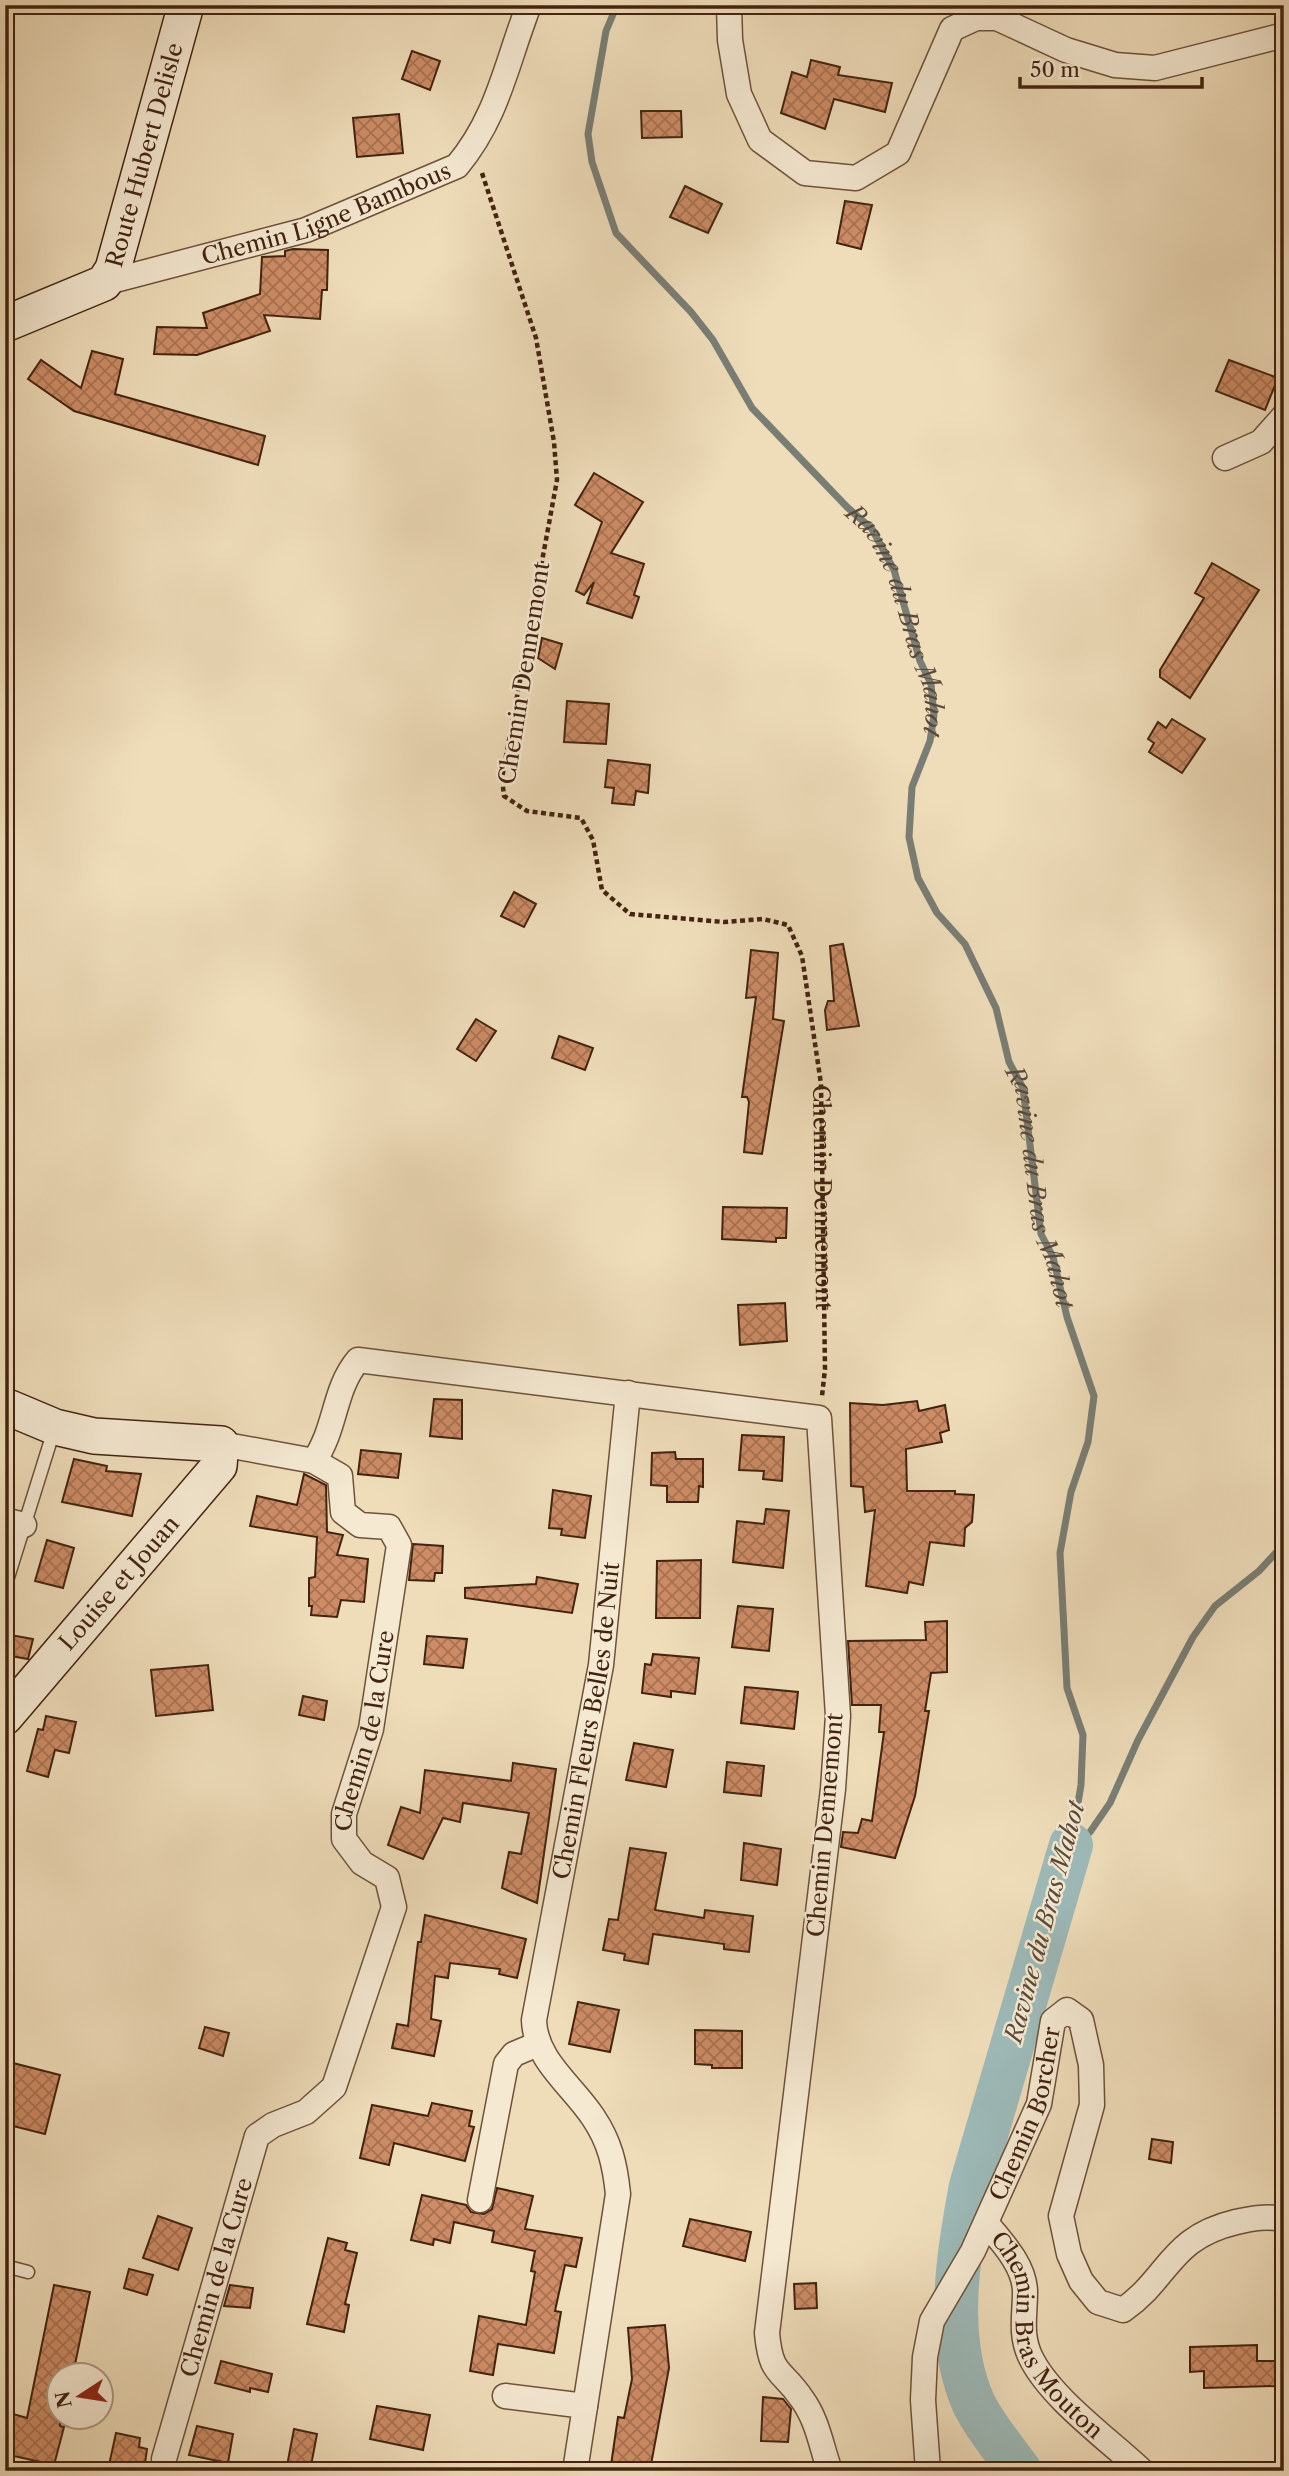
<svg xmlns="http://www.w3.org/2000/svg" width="1289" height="2476" font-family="'Libre Caslon Text',serif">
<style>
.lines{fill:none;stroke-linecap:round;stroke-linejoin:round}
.stream{stroke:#797e75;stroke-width:7}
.river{stroke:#9dbab9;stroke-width:44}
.building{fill:url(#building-cross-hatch);stroke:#432310;stroke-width:2}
.lane-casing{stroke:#6e523a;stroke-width:15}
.street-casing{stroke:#6e523a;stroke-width:27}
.secondary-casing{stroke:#432310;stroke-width:38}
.path{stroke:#432310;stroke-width:4.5;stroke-dasharray:5 3.5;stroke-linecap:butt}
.lane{stroke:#f5e9d2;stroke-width:12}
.street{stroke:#f5e9d2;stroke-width:24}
.secondary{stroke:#f5e9d2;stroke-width:35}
.labels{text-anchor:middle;stroke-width:5;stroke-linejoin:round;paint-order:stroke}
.street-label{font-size:23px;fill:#432310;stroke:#f5e9d2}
.water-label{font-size:24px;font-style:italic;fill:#5a493a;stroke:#f5e9d2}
</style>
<defs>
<pattern id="building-cross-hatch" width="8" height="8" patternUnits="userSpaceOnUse" patternTransform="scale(1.75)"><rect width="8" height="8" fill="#cd8c65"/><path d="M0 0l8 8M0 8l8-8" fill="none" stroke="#a87252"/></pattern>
</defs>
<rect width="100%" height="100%" fill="#efddba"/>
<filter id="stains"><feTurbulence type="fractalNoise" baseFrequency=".00286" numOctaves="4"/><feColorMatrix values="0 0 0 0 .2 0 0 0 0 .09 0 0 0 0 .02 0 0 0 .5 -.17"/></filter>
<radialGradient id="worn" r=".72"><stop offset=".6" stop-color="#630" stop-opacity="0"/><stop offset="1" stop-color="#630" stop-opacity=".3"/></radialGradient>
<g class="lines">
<g class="stream">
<path id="s1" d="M617,5L606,31L588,134L592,162L616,233L691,312L713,340L752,408L847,507L872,529L894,570L920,661L931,684L934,715L930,741L912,787L909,837L918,878L937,913L965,944L996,1008L1009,1062L1023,1088L1041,1234L1053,1257L1067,1317L1094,1396L1088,1442L1071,1492L1060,1553L1067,1688L1083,1735L1081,1785L1071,1845"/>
<polyline points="1071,1845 1090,1832 1110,1803 1138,1740 1193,1637 1215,1606 1259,1571 1284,1544"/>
</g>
<path class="river" d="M1020,2471C1005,2450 985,2427 974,2404C944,2339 958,2254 971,2186L1071,1845"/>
</g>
<g class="building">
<polygon points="412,51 440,61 430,90 402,79"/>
<polygon points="811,60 840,67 838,75 892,83 885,112 834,99 825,129 781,113 792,72 807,77"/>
<polygon points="641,111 681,111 682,137 642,138"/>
<polygon points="399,114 403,153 357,157 353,118"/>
<polygon points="685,186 722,204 708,233 670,217"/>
<polygon points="845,201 872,205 861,249 837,243"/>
<polygon points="293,249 328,250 327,290 322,290 320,319 264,315 270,331 197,355 154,354 157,327 207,328 203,313 260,294 262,257 285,256 285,251"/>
<polygon points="92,351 123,359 115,394 265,436 258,465 74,411 28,379 41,360 81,388"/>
<polygon points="1229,360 1278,378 1265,410 1216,391"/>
<polygon points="594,473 643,502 611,553 644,564 634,595 639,597 632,618 587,603 594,582 584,595 576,591 602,522 575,505"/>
<polygon points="1212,563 1259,590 1190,698 1160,677 1160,670 1204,598 1195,593"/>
<polygon points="542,638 562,644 555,669 538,658"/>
<polygon points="567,701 609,704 606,744 564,742"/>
<polygon points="1172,719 1205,739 1182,773 1149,752 1154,743 1148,739 1158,722 1166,728"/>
<polygon points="608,760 650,765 648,793 636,791 634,805 612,803 614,788 605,787"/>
<polygon points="514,892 536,904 524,927 501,916"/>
<polygon points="843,944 859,1026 827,1030 825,1010 828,1001 834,1001 830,946"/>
<polygon points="751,950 778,953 773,1019 784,1021 762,1154 744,1152 749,1102 747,1097 742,1097 756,997 746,998"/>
<polygon points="476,1019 496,1031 476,1061 457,1049"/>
<polygon points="559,1036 593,1048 585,1070 552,1058"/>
<polygon points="723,1207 787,1208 786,1238 776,1238 776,1242 722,1239"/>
<polygon points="785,1303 787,1341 740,1345 738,1305"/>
<polygon points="434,1399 462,1400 462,1439 430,1436"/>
<polygon points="917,1401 919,1411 945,1405 949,1430 940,1433 942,1442 906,1449 907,1491 955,1491 955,1494 974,1495 972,1522 965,1528 964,1546 930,1542 923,1585 909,1582 907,1593 866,1586 875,1510 865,1512 863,1487 851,1486 850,1403 883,1405"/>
<polygon points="742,1435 784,1437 782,1481 763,1479 764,1471 739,1470"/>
<polygon points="361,1450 401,1454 398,1478 358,1474"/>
<polygon points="675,1452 676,1459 703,1459 703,1487 699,1486 698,1502 667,1502 667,1486 651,1485 652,1453"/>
<polygon points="74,1459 107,1466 106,1471 141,1474 132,1516 62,1502"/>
<polygon points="304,1474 326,1485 327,1532 343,1535 337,1555 368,1559 364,1602 341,1600 337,1617 311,1615 312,1606 309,1606 309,1578 315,1577 317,1537 250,1526 257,1496 297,1505"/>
<polygon points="553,1490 591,1496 585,1538 561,1535 562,1529 549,1528"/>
<polygon points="766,1509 789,1511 783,1568 733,1562 737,1521 764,1524"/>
<polygon points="47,1540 74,1548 63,1588 35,1581"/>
<polygon points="413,1544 443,1546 442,1573 435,1573 434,1581 409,1580"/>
<polygon points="701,1560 700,1618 656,1618 657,1561"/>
<polygon points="537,1577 578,1584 572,1613 465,1598 465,1588 536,1584"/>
<polygon points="738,1606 773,1609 769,1651 732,1647"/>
<polygon points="947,1621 947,1672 931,1673 925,1711 929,1711 915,1796 895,1858 841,1847 843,1832 858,1833 862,1819 872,1821 884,1732 879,1732 881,1705 852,1705 848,1641 926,1640 925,1622"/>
<polygon points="5,1634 33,1639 28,1659 5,1655"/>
<polygon points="427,1636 467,1639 463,1668 424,1664"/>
<polygon points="653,1654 699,1658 695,1694 671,1691 671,1697 642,1693 645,1664 651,1665"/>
<polygon points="208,1665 213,1710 156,1716 151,1670"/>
<polygon points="745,1687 798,1692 794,1729 741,1723"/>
<polygon points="303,1696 327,1701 324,1720 299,1715"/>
<polygon points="46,1716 76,1722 69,1753 55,1750 48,1777 27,1771 38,1729 43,1730"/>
<polygon points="634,1743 673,1750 666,1787 626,1780"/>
<polygon points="727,1762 764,1766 761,1796 724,1792"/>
<polygon points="513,1763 556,1769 537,1903 502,1888 509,1852 521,1854 529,1813 463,1803 460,1822 443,1818 423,1859 388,1845 401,1807 420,1813 425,1770 511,1781"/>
<polygon points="744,1843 781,1849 777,1885 741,1880"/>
<polygon points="630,1848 666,1853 655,1910 704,1918 705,1910 753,1916 749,1952 724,1949 724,1944 653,1934 648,1964 624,1960 625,1954 603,1950 609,1919 618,1920"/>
<polygon points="425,1915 526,1939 517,1978 499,1974 500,1969 450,1963 448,1978 435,1976 431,2019 441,2021 434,2056 392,2048 397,2024 408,2026 418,1942 421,1942"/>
<polygon points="578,2002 619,2010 610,2052 569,2044"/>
<polygon points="205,2027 229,2033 223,2056 199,2048"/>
<polygon points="695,2030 742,2031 742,2068 712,2068 712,2065 695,2064"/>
<polygon points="13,2063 60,2075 45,2134 5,2124 5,2090"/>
<polygon points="432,2103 472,2111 469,2126 474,2127 465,2161 394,2143 389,2165 360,2158 372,2105 428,2116"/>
<polygon points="1152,2139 1173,2142 1171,2163 1149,2159"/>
<polygon points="497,2188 533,2196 525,2229 582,2238 576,2267 565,2265 555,2311 561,2312 554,2353 498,2344 493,2375 470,2371 479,2316 526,2325 535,2272 531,2271 535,2251 492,2242 494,2231 454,2222 450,2243 434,2239 433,2245 411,2240 422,2195 466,2205 471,2212 484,2214 492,2209"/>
<polygon points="158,2216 192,2228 178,2270 143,2258"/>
<polygon points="690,2219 751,2232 745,2261 683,2246"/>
<polygon points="328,2238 347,2243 345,2250 357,2253 345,2304 349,2305 344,2332 307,2324"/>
<polygon points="129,2269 153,2275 147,2295 124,2288"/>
<polygon points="816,2283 817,2308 795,2309 794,2284"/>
<polygon points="54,2285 90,2292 73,2374 60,2371 60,2426 64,2427 54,2465 5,2454 13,2414 27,2418"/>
<polygon points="230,2285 253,2288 250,2308 224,2306"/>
<polygon points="665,2325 669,2368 650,2470 611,2465 618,2417 624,2418 632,2379 628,2328"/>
<polygon points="1257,2345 1257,2361 1275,2361 1275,2386 1204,2388 1204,2371 1190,2372 1190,2347"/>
<polygon points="221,2361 272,2374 268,2392 250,2388 250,2392 215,2383"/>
<polygon points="763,2397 783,2399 791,2409 788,2442 761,2441"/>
<polygon points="377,2406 430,2415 423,2450 370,2439"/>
<polygon points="197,2426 233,2434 228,2463 189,2455"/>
<polygon points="294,2429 317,2434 310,2471 286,2471"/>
<polygon points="116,2433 140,2438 139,2447 147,2449 144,2471 115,2471 116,2467 109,2465"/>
</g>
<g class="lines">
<defs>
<g id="lane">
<polyline points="5,1587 54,1430"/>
<polyline points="5,2266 28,2272"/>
</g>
<g id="street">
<polyline points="729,5 730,40 739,94 760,140 805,173 856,178 898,153 952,29 976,18 997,18 1066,50 1115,65 1155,68 1284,35"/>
<path id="s3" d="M104,283L306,230L457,166C498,117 506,64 529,5"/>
<polyline points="1225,458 1261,442 1284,416"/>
<path d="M314,1461C337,1427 333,1390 358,1360L819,1418L838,1716L833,1789L767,2333C771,2377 781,2368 802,2399C818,2421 821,2446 830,2471"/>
<polyline points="5,1520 24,1525"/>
<polyline points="480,2200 506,2064 514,2054 538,2044"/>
<path id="s4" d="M986,2223C1002,2242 1025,2266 1025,2292C1025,2315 1020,2334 1030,2356C1049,2397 1108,2439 1142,2471"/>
<polyline points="505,2396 585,2406"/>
<path id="s5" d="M165,2471L164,2459L257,2136L273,2125L306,2112L334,2087L394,1907L387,1878L362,1863L344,1839V1814L371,1729L399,1545L389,1527L360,1525L343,1512L340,1476L314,1461L221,1444"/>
<path id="s6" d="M575,2471L618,2194C615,2165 610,2142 593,2117C572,2085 535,2060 534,2020L601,1665L628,1393"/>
<path id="s7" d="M928,2471L923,2400L925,2357L932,2321L973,2251L1039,2104L1053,2021L1067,2010L1081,2020L1091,2065L1092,2105L1061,2216L1069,2254L1081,2281L1098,2302L1123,2310C1170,2277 1169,2238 1236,2222C1254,2218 1266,2216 1284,2219"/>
</g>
<g id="secondary">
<path id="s8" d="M5,324L104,283L113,269L186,5"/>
<polyline points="5,1406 55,1427 94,1436 221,1444 219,1466 5,1717"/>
</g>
</defs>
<use href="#lane" class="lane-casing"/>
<use href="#street" class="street-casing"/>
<use href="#secondary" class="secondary-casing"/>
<path class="path" id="s2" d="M482,173L536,338L554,442L557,480L502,778L504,796L527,811L581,818L593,840L602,890L630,914L724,922L763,919L788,925L802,956L821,1084L825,1369L822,1396"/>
<use href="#lane" class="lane"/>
<use href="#street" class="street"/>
<use href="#secondary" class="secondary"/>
</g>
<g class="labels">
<g class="street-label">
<text dy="8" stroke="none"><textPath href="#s8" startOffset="242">Route Hubert Delisle</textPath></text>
<text dy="8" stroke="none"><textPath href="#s3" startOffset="233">Chemin Ligne Bambous</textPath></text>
<text transform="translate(524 673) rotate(-81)" y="8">Chemin Dennemont</text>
<text dy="8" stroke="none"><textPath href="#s2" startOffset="1269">Chemin Dennemont</textPath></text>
<text transform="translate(119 1583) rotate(-49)" y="8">Louise et Jouan</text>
<text dy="8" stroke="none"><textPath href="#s6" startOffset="782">Chemin Fleurs Belles de Nuit</textPath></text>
<text dy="8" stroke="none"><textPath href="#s5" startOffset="830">Chemin de la Cure</textPath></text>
<text transform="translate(825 1825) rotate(-85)" y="8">Chemin Dennemont</text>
<text dy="8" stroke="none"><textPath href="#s7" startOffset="380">Chemin Borcher</textPath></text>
<text dy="8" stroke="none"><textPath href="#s5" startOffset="201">Chemin de la Cure</textPath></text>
<text dy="8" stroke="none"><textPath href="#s4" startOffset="133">Chemin Bras Mouton</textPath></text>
</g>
<g class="water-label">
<text dy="8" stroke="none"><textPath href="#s1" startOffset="724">Ravine du Bras Mahot</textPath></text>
<text dy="8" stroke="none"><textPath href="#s1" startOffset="1334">Ravine du Bras Mahot</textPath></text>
<text transform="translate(1045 1922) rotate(-75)" y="8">Ravine du Bras Mahot</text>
</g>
</g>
<rect width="1289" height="2476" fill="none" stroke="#efddba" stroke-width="28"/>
<rect x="7" y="7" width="1275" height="2462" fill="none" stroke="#432310" stroke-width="3.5"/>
<rect x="14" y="14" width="1261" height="2448" fill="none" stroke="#432310" stroke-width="2"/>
<g transform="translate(80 2396) rotate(258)"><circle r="33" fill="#f5e9d2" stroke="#ae9a84" stroke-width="2"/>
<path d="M0-5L12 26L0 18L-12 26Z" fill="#8f2418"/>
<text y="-10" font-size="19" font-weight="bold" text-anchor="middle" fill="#432310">N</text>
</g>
<path d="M1020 77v10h182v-10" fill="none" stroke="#432310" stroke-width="3.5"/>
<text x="1030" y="77" font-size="21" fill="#432310" stroke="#f5e9d2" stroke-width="5" paint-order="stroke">50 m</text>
<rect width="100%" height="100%" filter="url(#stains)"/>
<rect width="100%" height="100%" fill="url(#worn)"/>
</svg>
